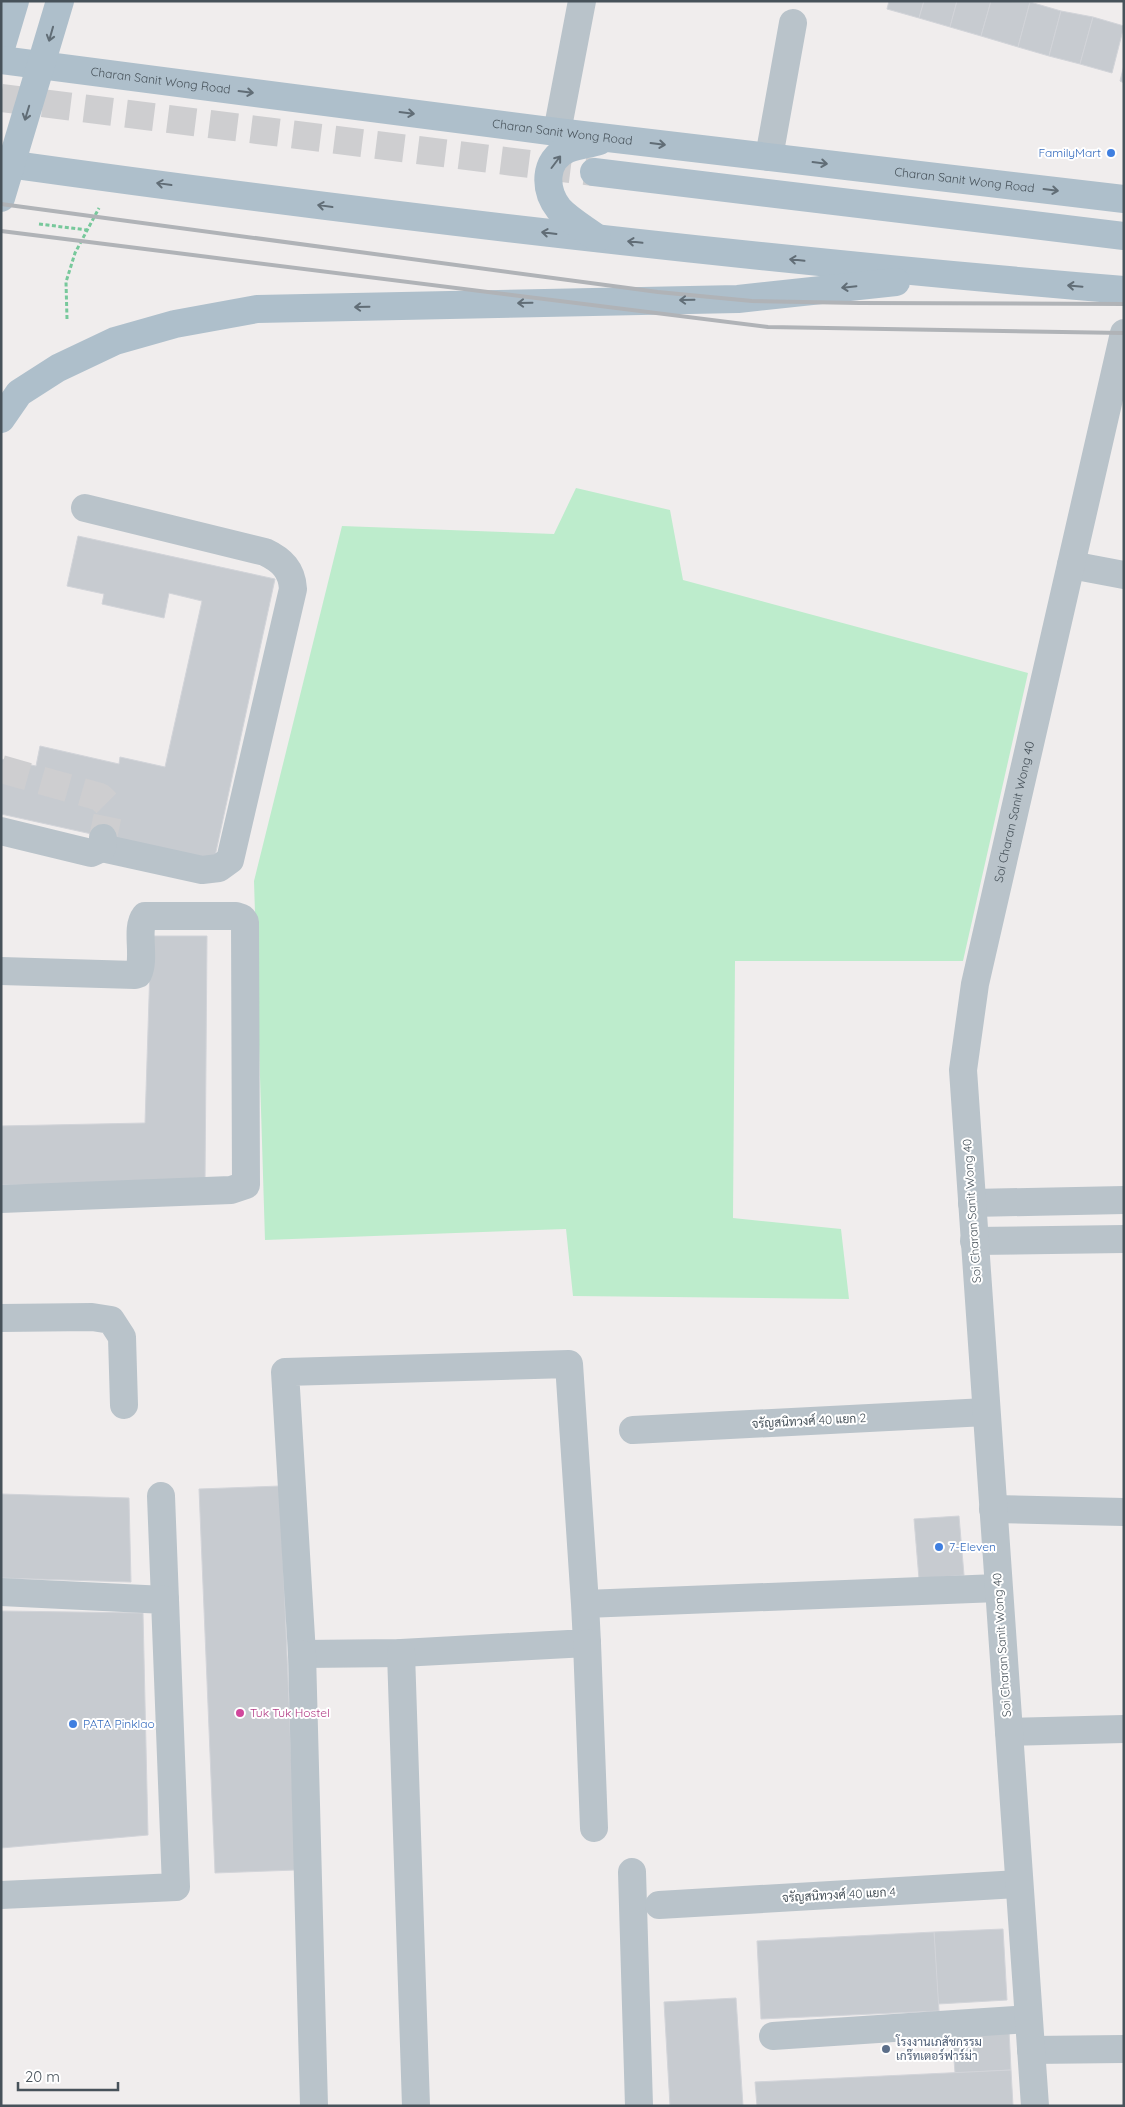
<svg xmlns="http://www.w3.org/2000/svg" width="1125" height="2107" font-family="Quicksand,Sarabun,sans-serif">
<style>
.green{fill:#bdeccc}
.building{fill:#c7cbd0;stroke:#d2d4d9}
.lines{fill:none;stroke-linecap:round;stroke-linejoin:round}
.minor-tunnel{stroke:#ceced0;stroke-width:28;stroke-dasharray:28 14;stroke-linecap:butt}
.major-tunnel{stroke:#ceced0;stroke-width:28;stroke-dasharray:28 14;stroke-linecap:butt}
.path{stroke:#77c89b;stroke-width:3;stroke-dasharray:4 2.5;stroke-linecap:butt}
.minor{stroke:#b9c3ca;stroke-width:28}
.major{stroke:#aebfcb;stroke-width:28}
.rail{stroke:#b0b3b7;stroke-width:4}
.oneway{stroke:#616d76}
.shop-dot{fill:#3f7fe0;stroke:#fff;stroke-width:2}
.hotel-dot{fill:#d1479c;stroke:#fff;stroke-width:2}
.service-dot{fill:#5c6f8a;stroke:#fff;stroke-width:2}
.labels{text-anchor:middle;stroke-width:4;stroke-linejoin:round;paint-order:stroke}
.street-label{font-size:12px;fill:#47525a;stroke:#fff}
.shop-label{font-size:12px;fill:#366cbe;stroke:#fff;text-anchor:start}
.hotel-label{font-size:12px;fill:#b23c85;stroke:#fff;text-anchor:start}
.service-label{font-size:12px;fill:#4e5e75;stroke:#fff;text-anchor:start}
</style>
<rect width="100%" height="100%" fill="#f0eded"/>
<polygon class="green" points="576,488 670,510 683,580 1028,673 963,961 735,961 733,1218 841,1229 849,1299 573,1296 566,1229 265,1240 254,881 342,526 554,534"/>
<g class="building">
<polygon points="889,1 924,1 919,18 887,9"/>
<polygon points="924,1 957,1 950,27 919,18"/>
<polygon points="957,1 991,1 981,36 950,27"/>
<polygon points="991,1 1030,2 1018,47 981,36"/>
<polygon points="1030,2 1061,11 1049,56 1018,47"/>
<polygon points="1061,11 1093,17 1080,64 1049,56"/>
<polygon points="1093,17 1124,26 1112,73 1080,64"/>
<polygon points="1124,65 1124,83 1120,81"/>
<polygon points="78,536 275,579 214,861 1,814 1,759 36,766 40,746 119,764 120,757 165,767 202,601 169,593 164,618 102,604 104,594 67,586"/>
<polygon points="151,936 207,936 205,1184 1,1185 1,1126 145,1123"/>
<polygon points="280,1486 296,1870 215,1873 199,1489"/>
<polygon points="1,1494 129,1498 131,1582 1,1578"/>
<polygon points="959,1516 964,1575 919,1579 914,1519"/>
<polygon points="1,1611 143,1613 148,1835 1,1848"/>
<polygon points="1003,1929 1007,2000 938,2004 934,1932"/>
<polygon points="934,1932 939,2011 761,2019 757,1941"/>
<polygon points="736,1998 743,2106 670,2106 664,2002"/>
<polygon points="1009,2030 1011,2070 955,2073 952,2033"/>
<polygon points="1011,2070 1013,2106 757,2106 755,2082"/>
</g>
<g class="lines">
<polyline class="minor-tunnel" points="1,769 100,797 108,805 109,809 103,838"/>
<polyline class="major-tunnel" points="1,98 594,172"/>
<g class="path">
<polyline points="39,224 87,230"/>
<polyline points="67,319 66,282 75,253 99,208"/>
</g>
<g class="minor">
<polyline points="557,132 582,1"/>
<polyline points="769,157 793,23"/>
<path d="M85,508L265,552C282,560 292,570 293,589L230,860L219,868L202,870L102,848"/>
<polyline points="1071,565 1124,575"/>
<polyline points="1,831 91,853 102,848 103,838"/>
<path d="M1,971L135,975L138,974C146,957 135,929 145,916H236L242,918L245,922L246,1185L231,1190L1,1199"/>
<polyline points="972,1203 1124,1200"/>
<polyline points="974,1241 1124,1239"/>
<polyline points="1,1318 92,1317 111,1320 122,1337 124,1405"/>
<polyline points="633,1430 986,1412"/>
<polyline points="161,1496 165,1600"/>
<polyline points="993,1509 1124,1512"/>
<polyline points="1,1592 165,1600 176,1887 1,1895"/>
<polyline points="585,1604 569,1364 285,1372 302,1654 401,1653 587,1643 585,1604 998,1588"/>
<polyline points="587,1643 594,1828"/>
<polyline points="401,1653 416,2106"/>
<polyline points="302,1654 314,2106"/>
<polyline points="1009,1732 1124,1729"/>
<polyline points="632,1872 639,2106"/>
<polyline points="659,1905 1019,1884"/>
<polyline points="773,2036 1028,2019"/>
<polyline points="1031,2050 1124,2049"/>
<path id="s1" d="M1035,2106L963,1070L975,984L1124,333"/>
</g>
<g class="major">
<polyline points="1,48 15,1"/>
<path id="s2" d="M1,60L557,132L1124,199"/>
<path d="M1,163C374,215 748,259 1124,290"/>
<polyline points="594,172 1124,236"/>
<polyline points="1,198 60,1"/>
<path d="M597,238C585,229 569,220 559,209C544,190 543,160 568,149C578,145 589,144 599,141"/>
<polyline points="1,419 19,393 58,368 115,341 175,324 257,309 738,299 896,282"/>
</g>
<g class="rail">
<polyline points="1,204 658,292 752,301 859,303 1124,304"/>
<polyline points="1,231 768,327 1124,333"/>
</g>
</g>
<defs><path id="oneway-shaft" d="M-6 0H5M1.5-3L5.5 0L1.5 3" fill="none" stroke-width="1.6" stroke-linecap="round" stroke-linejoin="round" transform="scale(1.25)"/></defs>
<g class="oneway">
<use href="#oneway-shaft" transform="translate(51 34) rotate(106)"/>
<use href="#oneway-shaft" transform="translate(246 92) rotate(7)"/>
<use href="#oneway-shaft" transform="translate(27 113) rotate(107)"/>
<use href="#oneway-shaft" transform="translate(407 113) rotate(7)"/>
<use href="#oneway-shaft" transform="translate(658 144) rotate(7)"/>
<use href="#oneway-shaft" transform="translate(556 162) rotate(-53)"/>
<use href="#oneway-shaft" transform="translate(820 163) rotate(7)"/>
<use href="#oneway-shaft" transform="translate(164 184) rotate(-172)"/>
<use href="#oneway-shaft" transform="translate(1051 190) rotate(7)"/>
<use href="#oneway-shaft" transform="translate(325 206) rotate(-172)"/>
<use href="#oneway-shaft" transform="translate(549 233) rotate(-173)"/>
<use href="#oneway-shaft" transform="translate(635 242) rotate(-174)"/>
<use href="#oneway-shaft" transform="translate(797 260) rotate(-174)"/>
<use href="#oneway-shaft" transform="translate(1075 286) rotate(-175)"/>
<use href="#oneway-shaft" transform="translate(849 287) rotate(174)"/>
<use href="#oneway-shaft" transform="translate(687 300) rotate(179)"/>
<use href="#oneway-shaft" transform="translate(525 303) rotate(179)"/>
<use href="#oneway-shaft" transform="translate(362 307) rotate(179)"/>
</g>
<g class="shop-dot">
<circle cx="1111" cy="153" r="5"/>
<circle cx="939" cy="1547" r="5"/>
<circle cx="73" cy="1724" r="5"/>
</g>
<circle class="hotel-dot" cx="240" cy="1713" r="5"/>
<circle class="service-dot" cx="886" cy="2049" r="5"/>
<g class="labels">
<g class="street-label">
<text dy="4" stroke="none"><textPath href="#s2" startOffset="161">Charan Sanit Wong Road</textPath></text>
<text dy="4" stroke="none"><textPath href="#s2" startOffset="566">Charan Sanit Wong Road</textPath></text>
<text dy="4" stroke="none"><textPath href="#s2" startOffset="971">Charan Sanit Wong Road</textPath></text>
<text dy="4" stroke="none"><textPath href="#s1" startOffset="1302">Soi Charan Sanit Wong 40</textPath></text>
<text transform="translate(972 1211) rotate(-94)" y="4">Soi Charan Sanit Wong 40</text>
<text transform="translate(809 1421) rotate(-3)" y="4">จรัญสนิทวงศ์ 40 แยก 2</text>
<text transform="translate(1002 1645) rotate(-94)" y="4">Soi Charan Sanit Wong 40</text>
<text transform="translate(839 1895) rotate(-3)" y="4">จรัญสนิทวงศ์ 40 แยก 4</text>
</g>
<g class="shop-label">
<text x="1101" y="157" text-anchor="end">FamilyMart</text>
<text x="949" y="1551">7-Eleven</text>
<text x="83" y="1728">PATA Pinklao</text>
</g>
<g class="hotel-label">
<text x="250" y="1717">Tuk Tuk Hostel</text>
</g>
<g class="service-label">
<text x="896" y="2046">โรงงานเภสัชกรรม<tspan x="896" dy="14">เกร๊ทเตอร์ฟาร์ม่า</tspan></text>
</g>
</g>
<rect width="1125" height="2107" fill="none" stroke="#47525a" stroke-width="5"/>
<path d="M18 2082v8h100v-8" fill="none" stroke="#47525a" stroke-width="2.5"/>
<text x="25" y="2082" font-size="15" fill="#47525a" stroke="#ffffff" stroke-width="4" paint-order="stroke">20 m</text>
</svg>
